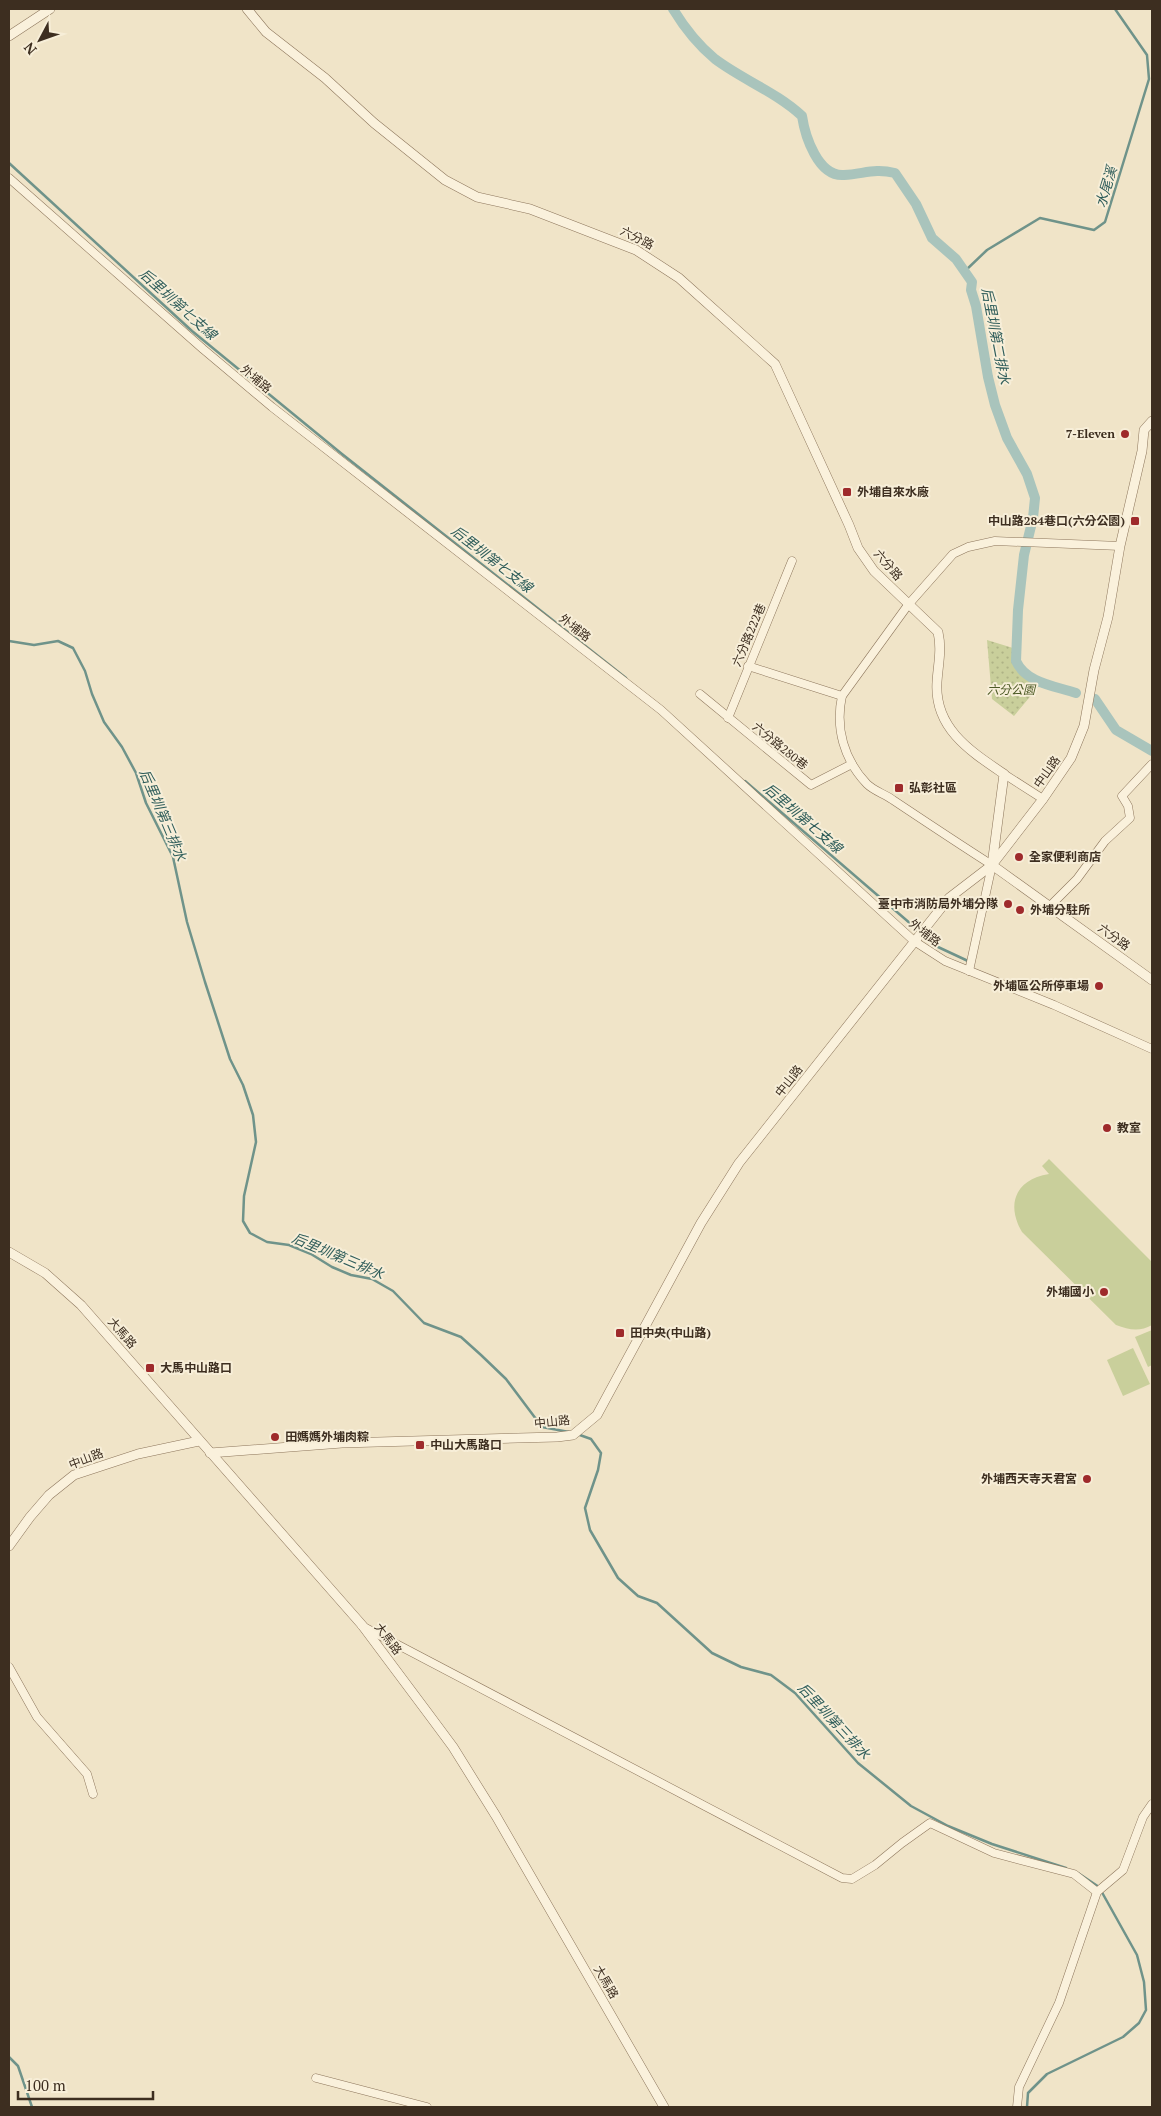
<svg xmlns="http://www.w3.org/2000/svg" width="1161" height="2116" font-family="'PT Serif','Noto Sans TC',serif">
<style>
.park{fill:url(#park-dots)}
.garden{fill:#c9cf9b}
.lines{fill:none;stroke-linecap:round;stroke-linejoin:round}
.stream{stroke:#6f938a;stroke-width:2.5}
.canal{stroke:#a9c4bc;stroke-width:10}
.minor-casing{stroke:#8d765c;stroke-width:9}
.tertiary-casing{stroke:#8d765c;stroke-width:10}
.minor{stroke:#faf1dc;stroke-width:8}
.tertiary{stroke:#faf1dc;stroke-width:9}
.poi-dot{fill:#9e2a2b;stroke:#f7eed8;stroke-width:2}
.labels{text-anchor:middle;stroke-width:4;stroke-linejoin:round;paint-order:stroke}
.street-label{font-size:12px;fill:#3d2e20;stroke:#f7eed8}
.poi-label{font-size:12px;font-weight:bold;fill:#3d2e20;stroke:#f7eed8;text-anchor:start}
.park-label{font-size:12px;font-style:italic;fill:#4d5a26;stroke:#f7eed8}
.water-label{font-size:14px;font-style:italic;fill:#2f5d5a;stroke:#f7eed8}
</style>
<defs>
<pattern id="park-dots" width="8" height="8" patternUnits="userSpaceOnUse" patternTransform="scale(1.25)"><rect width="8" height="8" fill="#c9cf9b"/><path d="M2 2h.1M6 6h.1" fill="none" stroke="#aeb285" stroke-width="1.8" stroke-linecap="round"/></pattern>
</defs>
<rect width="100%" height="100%" fill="#f0e4c8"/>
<path class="park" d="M987,640L1013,648C1013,672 1019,674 1039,686L1014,716L992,699Z"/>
<g class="garden">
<path d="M1049,1159L1152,1262V1325C1140,1332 1129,1330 1116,1325L1022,1232C1005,1203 1017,1179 1049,1174L1042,1166Z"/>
<polygon points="1152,1330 1152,1365 1148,1367 1135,1337"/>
<polygon points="1133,1348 1150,1384 1123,1396 1107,1360"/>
</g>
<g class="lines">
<g class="stream">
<polyline points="9,163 192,331 342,454 626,678"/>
<polyline points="965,271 987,250 1040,218 1094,230 1105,222 1149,79 1147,55 1115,9"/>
<polyline points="9,641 34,645 58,641 73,648 85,671 92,694 104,722 122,747 136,773 146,803 173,857 187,922 205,982 230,1059 243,1085 253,1115 256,1142 244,1196 243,1221 250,1233 267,1242 289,1245 311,1254 332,1267 351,1275 372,1279 393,1291 424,1323 461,1337 481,1355 506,1379 542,1427 569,1432"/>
<polyline points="745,781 919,931"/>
<polyline points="923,935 938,947 968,961"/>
<polyline points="577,1434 591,1439 601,1453 598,1470 585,1508 590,1530 618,1578 638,1596 657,1603 712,1653 741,1667 771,1675 795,1693 858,1763 911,1806 948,1826 992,1844 1066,1868"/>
<polyline points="9,2057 18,2066 32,2107"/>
<polyline points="1027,2107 1028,2093 1047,2074 1123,2037 1139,2023 1146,2010 1144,1982 1137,1955 1099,1887 1078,1873"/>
</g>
<g class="canal">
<path d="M673,9C684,27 698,45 715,59C743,80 776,92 802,116C805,136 818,177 844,175C864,174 874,168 895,173L916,204L932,238L956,259L972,282L971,290L976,306L988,377L995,405L1007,438L1027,474L1035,498L1033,518L1024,555L1018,610L1016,661C1026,683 1055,686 1076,693"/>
<polyline points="1095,699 1116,730 1152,751"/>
</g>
<defs>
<g id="minor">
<polyline points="9,178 203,349 272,407 661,710 914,941 945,961 1054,1005 1152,1049"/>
<polyline points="748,666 842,696"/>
<polyline points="700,694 811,785 852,764"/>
<polyline points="728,718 792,561"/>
<polyline points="1004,774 1043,799"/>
<polyline points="1050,906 1077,879 1105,841 1130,818 1128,806 1122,796 1152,764"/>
<path d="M969,971L992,865C959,844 926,822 893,800C885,794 874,791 867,784C844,760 835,728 842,696L908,605L953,554L968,547L995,541L1120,546"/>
<polyline points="362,1626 842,1878 852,1879 875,1865 902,1843 930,1823 994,1853 1074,1874 1097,1892"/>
<polyline points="9,1667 37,1717 87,1774 93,1794"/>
<polyline points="316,2078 427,2107"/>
<polyline points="1017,2107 1019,2087 1059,2003 1097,1892 1123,1870 1143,1817 1152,1804"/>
</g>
<g id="tertiary">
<path d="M247,9L266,32L325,78L374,123L445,180L477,197L530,209L636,250L679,278L775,364L849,525L858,548L874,571L938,632C942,650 938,665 937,682C934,728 970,751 1004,774L992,865"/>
<polyline points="9,36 50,9"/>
<polyline points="992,865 1152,980"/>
<polyline points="9,1252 45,1273 81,1305 362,1625 430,1716 453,1747 496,1816 664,2107"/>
<polyline points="210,1453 342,1443 557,1437 573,1435 597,1415 701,1223 739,1163 949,898 992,865 1043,799 1071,758 1084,726 1094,670 1108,617 1120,546 1142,451 1144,430 1152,421"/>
<polyline points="9,1546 30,1517 49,1495 74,1475 138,1454 199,1441"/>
</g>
</defs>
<use href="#minor" class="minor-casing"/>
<use href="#tertiary" class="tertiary-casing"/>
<use href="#minor" class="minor"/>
<use href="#tertiary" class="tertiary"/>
</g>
<g class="poi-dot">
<circle cx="1125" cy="434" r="5"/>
<rect x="842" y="487" width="10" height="10" rx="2.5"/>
<rect x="1130" y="516" width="10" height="10" rx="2.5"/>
<rect x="894" y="783" width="10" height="10" rx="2.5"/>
<circle cx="1019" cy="857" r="5"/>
<circle cx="1008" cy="904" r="5"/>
<circle cx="1020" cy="910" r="5"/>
<circle cx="1099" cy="986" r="5"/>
<circle cx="1107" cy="1128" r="5"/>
<circle cx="1104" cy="1292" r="5"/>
<rect x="615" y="1328" width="10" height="10" rx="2.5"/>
<rect x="145" y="1363" width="10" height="10" rx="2.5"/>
<circle cx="275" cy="1437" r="5"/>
<rect x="415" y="1440" width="10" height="10" rx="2.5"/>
<circle cx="1087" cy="1479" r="5"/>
</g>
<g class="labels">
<g class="street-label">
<text transform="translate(637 238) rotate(27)" y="4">六分路</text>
<text transform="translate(256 379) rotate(40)" y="4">外埔路</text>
<text transform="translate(888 565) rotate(49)" y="4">六分路</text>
<text transform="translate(575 628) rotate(38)" y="4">外埔路</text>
<text transform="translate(749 635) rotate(-67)" y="4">六分路222巷</text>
<text transform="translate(780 746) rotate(39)" y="4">六分路280巷</text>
<text transform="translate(1047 772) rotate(-55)" y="4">中山路</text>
<text transform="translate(925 933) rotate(38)" y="4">外埔路</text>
<text transform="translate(1114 937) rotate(36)" y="4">六分路</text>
<text transform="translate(789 1081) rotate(-52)" y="4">中山路</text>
<text transform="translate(122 1333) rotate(49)" y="4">大馬路</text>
<text transform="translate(552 1422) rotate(-6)" y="4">中山路</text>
<text transform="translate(86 1459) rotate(-21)" y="4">中山路</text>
<text transform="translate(388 1639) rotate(53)" y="4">大馬路</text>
<text transform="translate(606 1982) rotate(60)" y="4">大馬路</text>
</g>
<g class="poi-label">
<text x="1115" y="438" text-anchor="end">7-Eleven</text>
<text x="857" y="496">外埔自來水廠</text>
<text x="1125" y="525" text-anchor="end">中山路284巷口(六分公園)</text>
<text x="909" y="792">弘彰社區</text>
<text x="1029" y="861">全家便利商店</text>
<text x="998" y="908" text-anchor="end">臺中市消防局外埔分隊</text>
<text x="1030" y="914">外埔分駐所</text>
<text x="1089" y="990" text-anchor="end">外埔區公所停車場</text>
<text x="1117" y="1132">教室</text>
<text x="1094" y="1296" text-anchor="end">外埔國小</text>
<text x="630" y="1337">田中央(中山路)</text>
<text x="160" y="1372">大馬中山路口</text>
<text x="285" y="1441">田媽媽外埔肉粽</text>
<text x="430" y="1449">中山大馬路口</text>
<text x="1077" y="1483" text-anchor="end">外埔西天寺天君宮</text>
</g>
<g class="park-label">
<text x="1011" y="694">六分公園</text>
</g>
<g class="water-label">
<text transform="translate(1106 187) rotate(-73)" y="5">水尾溪</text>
<text transform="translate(178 304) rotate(42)" y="5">后里圳第七支線</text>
<text transform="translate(996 336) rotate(79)" y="5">后里圳第二排水</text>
<text transform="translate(492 559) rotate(38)" y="5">后里圳第七支線</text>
<text transform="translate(163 815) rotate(67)" y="5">后里圳第三排水</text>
<text transform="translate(803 818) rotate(41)" y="5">后里圳第七支線</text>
<text transform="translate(338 1256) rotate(23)" y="5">后里圳第三排水</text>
<text transform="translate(834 1721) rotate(47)" y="5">后里圳第三排水</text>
</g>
</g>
<rect width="1161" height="2116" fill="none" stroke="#3d2e20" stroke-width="20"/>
<g transform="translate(40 40) rotate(229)" stroke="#f7eed8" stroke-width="4" paint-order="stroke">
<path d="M0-4L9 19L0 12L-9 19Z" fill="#3d2e20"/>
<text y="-8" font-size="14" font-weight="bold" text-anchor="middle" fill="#3d2e20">N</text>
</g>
<path d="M18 2091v8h135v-8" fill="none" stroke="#3d2e20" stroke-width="2.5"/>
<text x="25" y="2091" font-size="15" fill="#3d2e20" stroke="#f7eed8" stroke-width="4" paint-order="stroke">100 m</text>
</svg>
